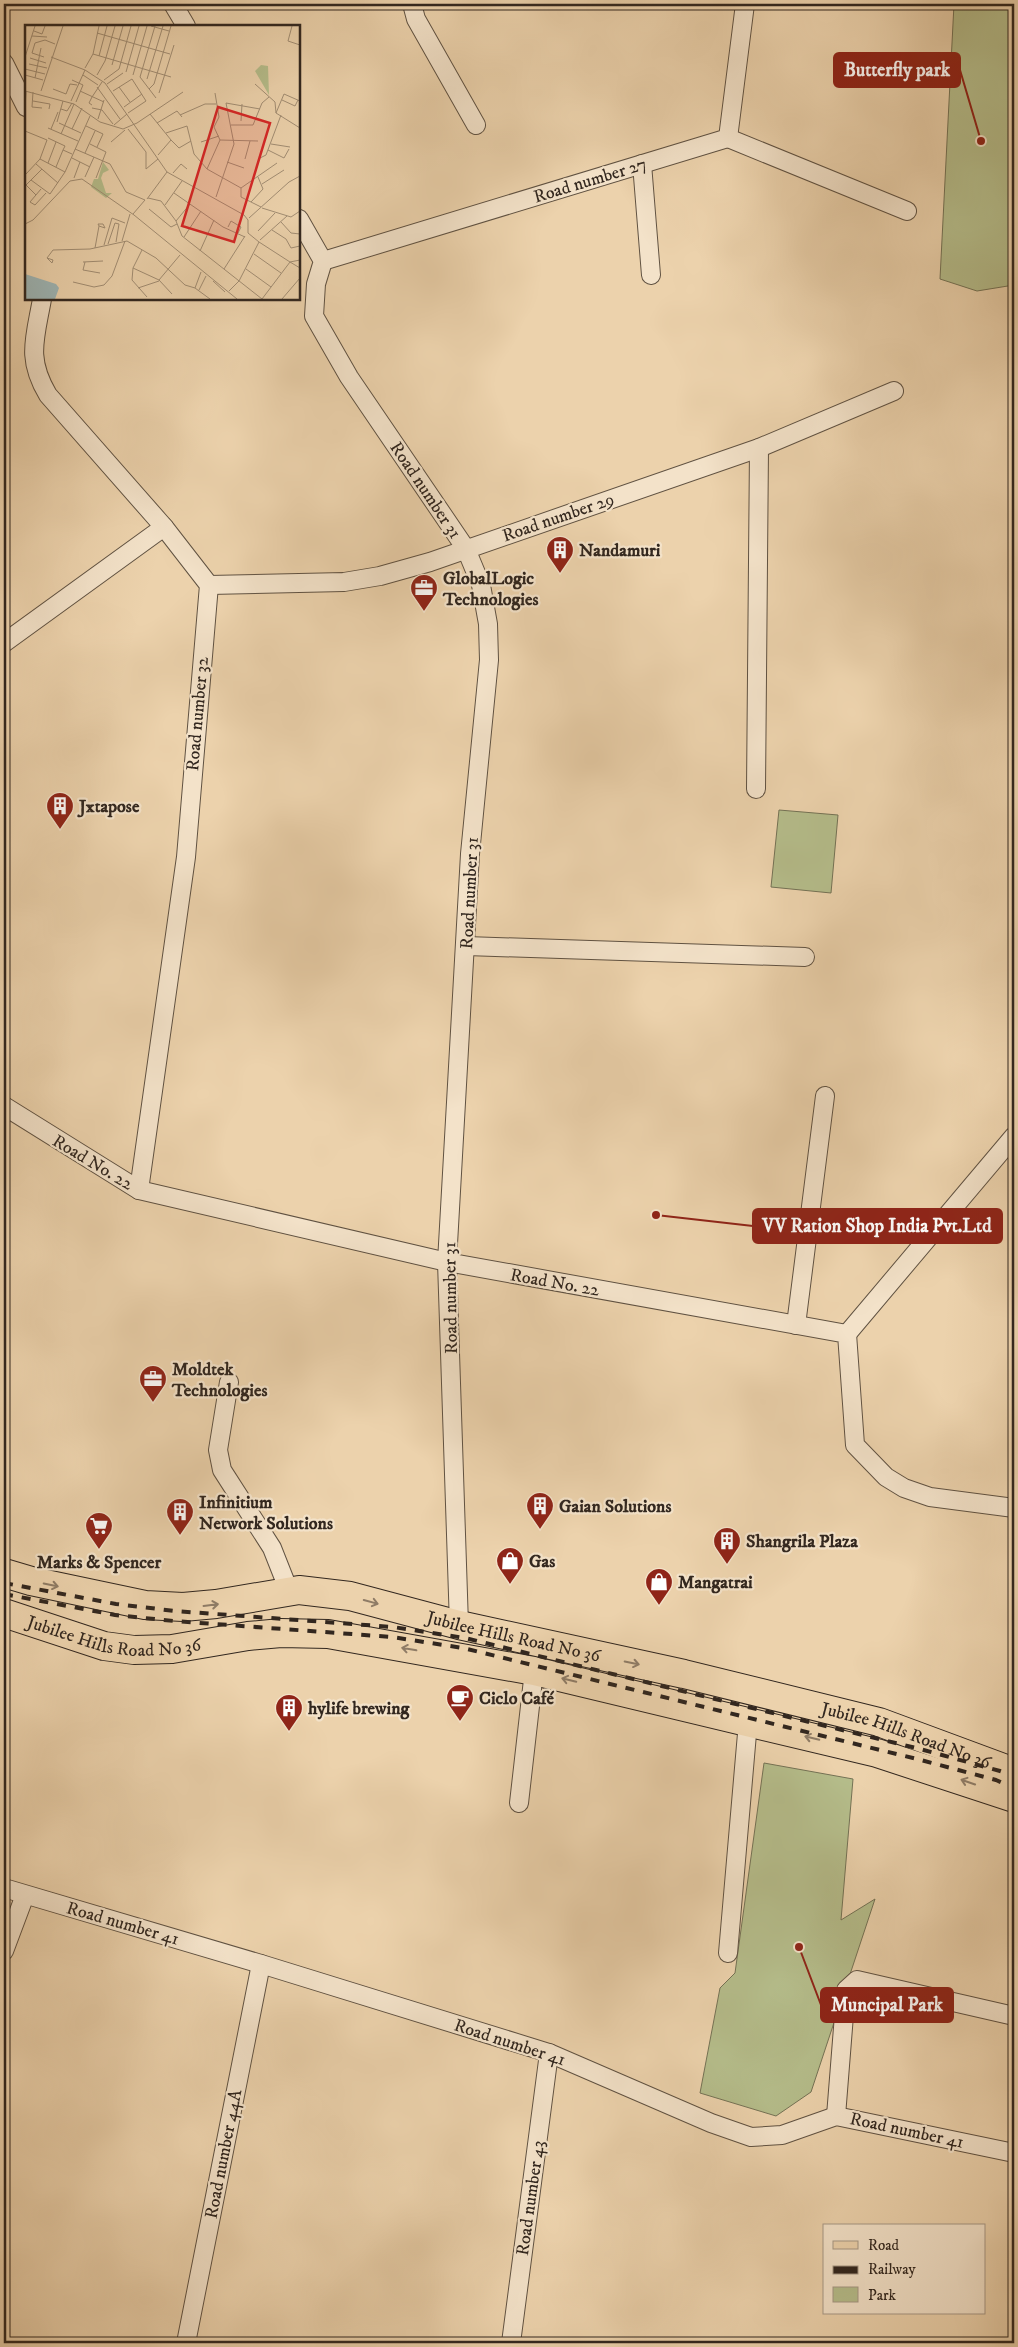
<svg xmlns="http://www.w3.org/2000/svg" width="1018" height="2347" font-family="'IM FELL DW Pica',serif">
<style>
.green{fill:#b5bd8b;stroke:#747255}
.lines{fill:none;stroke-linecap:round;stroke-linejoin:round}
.street-casing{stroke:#605242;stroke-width:20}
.primary-casing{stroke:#32271f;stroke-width:30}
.street{stroke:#f3e2c9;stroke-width:18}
.primary{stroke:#ecd2ac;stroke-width:28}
.rail{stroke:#32271f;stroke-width:4;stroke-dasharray:9 9;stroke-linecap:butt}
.oneway{stroke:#8f7c66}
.labels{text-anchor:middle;stroke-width:4.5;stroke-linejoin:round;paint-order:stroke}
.street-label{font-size:18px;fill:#32271f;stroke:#f3e2c9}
.poi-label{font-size:18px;font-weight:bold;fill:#32271f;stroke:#f3e2c9;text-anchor:start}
.inset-road{fill:none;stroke:#a28e74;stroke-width:1}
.view{fill:#d62828;fill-opacity:0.15;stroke:#d62828;stroke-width:2.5}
.inset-edge{fill:none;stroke:#32271f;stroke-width:2.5}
.leader{fill:none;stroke:#8f2418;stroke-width:2}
.callout-dot{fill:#8f2418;stroke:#f3e2c9;stroke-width:2}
.callout{fill:#8f2418;stroke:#8f2418;stroke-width:2}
.callout-label{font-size:19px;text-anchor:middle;font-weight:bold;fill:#fff}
</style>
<rect width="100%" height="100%" fill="#ecd2ac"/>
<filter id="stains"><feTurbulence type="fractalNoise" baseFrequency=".004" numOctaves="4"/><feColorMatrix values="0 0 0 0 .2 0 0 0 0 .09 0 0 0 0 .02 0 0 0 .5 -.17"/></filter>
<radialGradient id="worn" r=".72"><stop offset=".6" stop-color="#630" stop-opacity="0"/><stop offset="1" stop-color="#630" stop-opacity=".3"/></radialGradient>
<g class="green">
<polygon points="954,4 1014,4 1014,285 977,291 940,279"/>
<polygon points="779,810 838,815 831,893 771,887"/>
<polygon points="764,1763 853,1779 841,1920 875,1899 811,2092 776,2116 700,2093 720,1988 735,1973"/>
</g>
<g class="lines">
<defs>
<g id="street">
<polyline points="173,4 186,26"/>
<polyline points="412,4 416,19 476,125"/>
<polyline points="4,63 26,107"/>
<polyline points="728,138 907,211"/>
<polyline points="642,164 651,275"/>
<polyline points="299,219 323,261 316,284 314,316 349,377 466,549 481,585 488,624 489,660 470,854 447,1262 459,1625"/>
<polyline points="323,261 728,138 745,4"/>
<path d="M42,299C35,339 26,358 48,395L164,527L209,585L186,857L139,1190"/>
<polyline points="209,585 344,582 380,576 430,562 759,448 894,391"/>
<polyline points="4,643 164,527"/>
<polyline points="756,789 759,448"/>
<polyline points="466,946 805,957"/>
<polyline points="4,1106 139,1190 447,1262 847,1334 855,1445 886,1477 904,1488 930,1497 1014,1508"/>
<polyline points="796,1325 825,1096"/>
<polyline points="847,1334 1014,1136"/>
<polyline points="229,1382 218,1450 222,1470 272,1548 289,1591"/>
<polyline points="519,1803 534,1671"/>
<polyline points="4,1888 261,1964 549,2053 711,2123 751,2137 782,2135 836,2116 1014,2153"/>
<polyline points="4,1951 25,1895"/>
<polyline points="728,1953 748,1722"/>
<polyline points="836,2116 846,1990 857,1980 1014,2016"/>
<polyline points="186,2343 261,1964"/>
<polyline points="511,2343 549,2053"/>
</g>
<g id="primary">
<path id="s1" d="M4,1573L31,1581L145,1605L183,1607L216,1604L299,1590L350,1596L459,1625L684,1674L879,1722L1014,1772"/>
<path id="s2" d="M4,1613L104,1646L134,1650L172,1649L248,1636L281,1633L328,1634L534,1671L877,1753L1014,1798"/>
</g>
</defs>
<use href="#street" class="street-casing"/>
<use href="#primary" class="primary-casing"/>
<use href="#street" class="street"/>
<use href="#primary" class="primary"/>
<g class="rail">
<polyline points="4,1583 116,1604 175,1611 393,1627 465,1638 920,1749 1000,1771 1014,1776"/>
<polyline points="4,1594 115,1615 174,1621 392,1637 463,1648 917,1759 996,1780 1014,1788"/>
</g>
</g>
<defs><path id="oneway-shaft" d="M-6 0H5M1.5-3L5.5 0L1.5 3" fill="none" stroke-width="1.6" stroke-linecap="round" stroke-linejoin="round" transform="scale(1.25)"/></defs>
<g class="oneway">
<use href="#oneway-shaft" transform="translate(51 1585) rotate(12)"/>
<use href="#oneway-shaft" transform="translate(371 1602) rotate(15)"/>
<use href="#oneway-shaft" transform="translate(211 1605) rotate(-7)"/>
<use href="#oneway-shaft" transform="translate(409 1649) rotate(-170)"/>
<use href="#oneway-shaft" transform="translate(632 1663) rotate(12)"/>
<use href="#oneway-shaft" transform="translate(569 1680) rotate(-166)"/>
<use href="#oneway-shaft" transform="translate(812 1738) rotate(-167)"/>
<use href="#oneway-shaft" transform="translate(968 1782) rotate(-161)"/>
</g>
<defs>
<symbol id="building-pin" viewBox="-11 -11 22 30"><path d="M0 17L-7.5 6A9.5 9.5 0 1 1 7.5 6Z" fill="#8f2418" stroke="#f3e2c9"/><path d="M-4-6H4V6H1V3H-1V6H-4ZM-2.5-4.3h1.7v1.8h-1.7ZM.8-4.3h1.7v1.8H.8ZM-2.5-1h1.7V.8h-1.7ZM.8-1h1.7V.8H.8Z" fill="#fff"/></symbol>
<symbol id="office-pin" viewBox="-11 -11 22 30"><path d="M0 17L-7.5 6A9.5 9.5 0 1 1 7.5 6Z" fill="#8f2418" stroke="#f3e2c9"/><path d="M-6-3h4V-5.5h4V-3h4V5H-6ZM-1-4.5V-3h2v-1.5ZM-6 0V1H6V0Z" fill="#fff"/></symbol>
<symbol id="supermarket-pin" viewBox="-11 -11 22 30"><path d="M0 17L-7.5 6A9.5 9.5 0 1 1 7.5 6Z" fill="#8f2418" stroke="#f3e2c9"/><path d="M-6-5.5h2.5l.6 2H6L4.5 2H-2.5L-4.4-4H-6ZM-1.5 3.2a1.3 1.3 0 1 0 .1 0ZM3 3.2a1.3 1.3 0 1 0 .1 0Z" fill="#fff"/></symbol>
<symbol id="shop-pin" viewBox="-11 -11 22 30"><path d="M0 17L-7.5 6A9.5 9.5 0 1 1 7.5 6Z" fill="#8f2418" stroke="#f3e2c9"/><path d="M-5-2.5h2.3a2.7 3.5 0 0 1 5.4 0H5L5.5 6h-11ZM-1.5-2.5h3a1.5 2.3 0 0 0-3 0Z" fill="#fff"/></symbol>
<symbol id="cafe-pin" viewBox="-11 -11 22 30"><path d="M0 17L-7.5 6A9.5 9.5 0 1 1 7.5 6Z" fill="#8f2418" stroke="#f3e2c9"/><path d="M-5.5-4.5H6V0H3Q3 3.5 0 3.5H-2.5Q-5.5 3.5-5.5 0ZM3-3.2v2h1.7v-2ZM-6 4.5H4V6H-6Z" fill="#fff"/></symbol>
</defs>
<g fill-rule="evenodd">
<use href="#building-pin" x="544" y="534" width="32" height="43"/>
<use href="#office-pin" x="408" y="572" width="32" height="43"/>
<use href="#building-pin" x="44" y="790" width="32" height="43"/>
<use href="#office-pin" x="137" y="1363" width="32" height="43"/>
<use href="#building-pin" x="524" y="1490" width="32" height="43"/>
<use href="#building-pin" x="164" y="1496" width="32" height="43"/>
<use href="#supermarket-pin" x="83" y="1510" width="32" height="43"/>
<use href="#building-pin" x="711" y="1525" width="32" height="43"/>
<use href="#shop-pin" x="494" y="1545" width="32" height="43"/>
<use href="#shop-pin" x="643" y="1566" width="32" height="43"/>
<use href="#cafe-pin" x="444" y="1682" width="32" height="43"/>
<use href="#building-pin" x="273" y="1692" width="32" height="43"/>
</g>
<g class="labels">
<g class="street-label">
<text transform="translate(590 180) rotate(-17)" y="6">Road number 27</text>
<text transform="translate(426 490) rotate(56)" y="6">Road number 31</text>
<text transform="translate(558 517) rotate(-19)" y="6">Road number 29</text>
<text transform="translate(197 714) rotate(-85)" y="6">Road number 32</text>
<text transform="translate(469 893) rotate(-87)" y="6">Road number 31</text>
<text transform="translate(93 1162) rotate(31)" y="6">Road No. 22</text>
<text transform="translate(555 1282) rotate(10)" y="6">Road No. 22</text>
<text transform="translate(450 1298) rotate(-91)" y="6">Road number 31</text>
<text dy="6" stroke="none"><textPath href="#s2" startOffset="114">Jubilee Hills Road No 36</textPath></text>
<text dy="6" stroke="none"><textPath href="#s1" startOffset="520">Jubilee Hills Road No 36</textPath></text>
<text dy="6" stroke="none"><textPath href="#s1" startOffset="925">Jubilee Hills Road No 36</textPath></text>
<text transform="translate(123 1923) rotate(16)" y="6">Road number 41</text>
<text transform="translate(510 2042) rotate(18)" y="6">Road number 41</text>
<text transform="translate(907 2130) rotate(12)" y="6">Road number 41</text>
<text transform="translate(223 2154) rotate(-79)" y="6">Road number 44A</text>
<text transform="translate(530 2198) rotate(-82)" y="6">Road number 43</text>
</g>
<g class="poi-label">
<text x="579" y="556">Nandamuri</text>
<text x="443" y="584">GlobalLogic<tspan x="443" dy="21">Technologies</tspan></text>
<text x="79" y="812">Jxtapose</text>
<text x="172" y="1375">Moldtek<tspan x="172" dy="21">Technologies</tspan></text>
<text x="199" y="1508">Infinitium<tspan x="199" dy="21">Network Solutions</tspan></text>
<text x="559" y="1512">Gaian Solutions</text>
<text x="746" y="1547">Shangrila Plaza</text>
<text x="529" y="1567">Gas</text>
<text x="99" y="1568" text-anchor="middle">Marks &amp; Spencer</text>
<text x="678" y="1588">Mangatrai</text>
<text x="479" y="1704">Ciclo Café</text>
<text x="308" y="1714">hylife brewing</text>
</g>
</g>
<g transform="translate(25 25)">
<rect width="275" height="275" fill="#ecd2ac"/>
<path d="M236,40L243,41L244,70L230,46ZM78,137L84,145L78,148L76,153L81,168H87L81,173L66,162L69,154H73Z" fill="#b5bd8b"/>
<path d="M0,249L31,259L34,263L30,274H0Z" fill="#9db5b5"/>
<path class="inset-road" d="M126,1L144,6M130,1L115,52L131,73M267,1L263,16L275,20M9,6L17,9L20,1M72,8L145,29M7,11L22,12M68,29L146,52M74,31L82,1M0,32L10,1M19,32L7,28L10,18L20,15L30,19M26,32L60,45L80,58L142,147L219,190L223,195V208L234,217L265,237L275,235M5,33L21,38M4,39L22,43M87,40L98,1M60,43L68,29L74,1M0,44L20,49M101,47L114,1M0,50L18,55M58,50L73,60M72,50L80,36L90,1M108,50L122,1M10,53L16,23M122,54L138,1M47,55L58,60L51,77M79,55L94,44L106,1M82,59L98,48M230,59L250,77L251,88L275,103M72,62L95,94M94,62L105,77M28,64L41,69L45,59L52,60M124,64L129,59L146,1M0,66L49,79L75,97L98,104L112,98M16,66L38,1M55,66L79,77M88,66L107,54L121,76L103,88M8,67L7,82L17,83M134,68L149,20M257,75L270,81L273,75M8,76L25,79L24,84M46,76L60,45M67,80L64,78L67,72L77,57M99,82L117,69M67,83L77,85L88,99M0,84L1,66M36,84L42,86L47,78M251,88L259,69L275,76M125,89L146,115L133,130M155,90L180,79H191M73,94L79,75M216,96L217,79M32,97L38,76M34,98L56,108M112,98L158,67M132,98L152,86L157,92M89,100L102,89M206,100H228L237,78L244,72M61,101L78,109L72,122M23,103L53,116M26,104L33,87M47,104L57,83M103,104L121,127V144L133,134M0,106L22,115L15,134L1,149M141,108L162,101L169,129L182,144L216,163V172L236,182M36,109L49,79M23,113L40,121L38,125L47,129M146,115L154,123L166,116M195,115L233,116M86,117L100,105M176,117L194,111M65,119L81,127L71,153M246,119L265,122M50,124L85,139L101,167L120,175L108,189M243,125L259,133L264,124M60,128L70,106M47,133L65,142M235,133L241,130L256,90M15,134L40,147M220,134L225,116M202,137L219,143M23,138L31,117M11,139L33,158M31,142L38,125M182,144L195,115L189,102L194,92L190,68M148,148L156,139L162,144M60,152L69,132M49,153L55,137M6,155L25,169L40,147L65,91M237,159L259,145M216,163L252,138M16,164L5,177L10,180L21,168M149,168L198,202L220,212M11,170L1,160L17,144M191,172L209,119L201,78L235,84M123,173L136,176L151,196L157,211L237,274M122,174L142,147M226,177L238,164L233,152M140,180L157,156M237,183L266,192L275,186M124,184L146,202L152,199M224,193L264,157L275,151M151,196L165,179M256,197L266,208L275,209M0,199L8,195L45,156L57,154L109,190L212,274M203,202L206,196L216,202L213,208M247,205L261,214L266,223L275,221M233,206L250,188M159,212L176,186M235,215L262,191M97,216L105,189M83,219L90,198L94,199L91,217M79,220L87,193L100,198M70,223L74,201L80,203L78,199H73L74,201M117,225L108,243L107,255L122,272M175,226L189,195M229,229L256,248M22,233L28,235L27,238L22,233L28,225L65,224L102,216L131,233L160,260L170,263M58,237L78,236M60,237L58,245L75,248M108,243L134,255L147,269M199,244L220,211M221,244L246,262M176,247L170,263L185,274M134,255L155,230M188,256L200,267M48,257L69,262L79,260L87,251L100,216M113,263L134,256M174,265L181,251M204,266L214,256L234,217M237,274L265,237L275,243M257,274L275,253"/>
<path class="view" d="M193,82L245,98L209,217L157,201Z"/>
<rect width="275" height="275" class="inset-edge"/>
</g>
<path class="leader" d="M981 141L960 70M656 1215L753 1226M799 1947L821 2005"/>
<g class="callout-dot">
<circle cx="981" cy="141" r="5"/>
<circle cx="656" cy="1215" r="5"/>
<circle cx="799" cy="1947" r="5"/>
</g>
<g class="callout">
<rect x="834" y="53" width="126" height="34" rx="5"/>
<rect x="753" y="1209" width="249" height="34" rx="5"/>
<rect x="821" y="1988" width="132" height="34" rx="5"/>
</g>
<g class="callout-label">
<text x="897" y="76">Butterfly park</text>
<text x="877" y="1232">VV Ration Shop India Pvt.Ltd</text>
<text x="887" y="2011">Muncipal Park</text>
</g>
<rect width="1018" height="2347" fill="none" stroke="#ecd2ac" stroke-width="20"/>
<rect x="5" y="5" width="1008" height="2337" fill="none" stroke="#32271f" stroke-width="2.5"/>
<rect x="10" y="10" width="998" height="2327" fill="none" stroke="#32271f"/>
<rect x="823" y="2224" width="162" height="90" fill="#f3e2c9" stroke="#a69785"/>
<rect x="833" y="2241" width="25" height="8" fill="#ecd2ac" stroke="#a69785"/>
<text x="868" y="2250" font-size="15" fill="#32271f">Road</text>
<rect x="833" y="2266" width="25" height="8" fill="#32271f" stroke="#a69785"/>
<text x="868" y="2274" font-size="15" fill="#32271f">Railway</text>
<rect x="833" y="2287" width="25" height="15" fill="#b5bd8b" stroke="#a69785"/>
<text x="868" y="2300" font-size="15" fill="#32271f">Park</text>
<rect width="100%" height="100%" filter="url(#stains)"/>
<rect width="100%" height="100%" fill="url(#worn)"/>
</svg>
